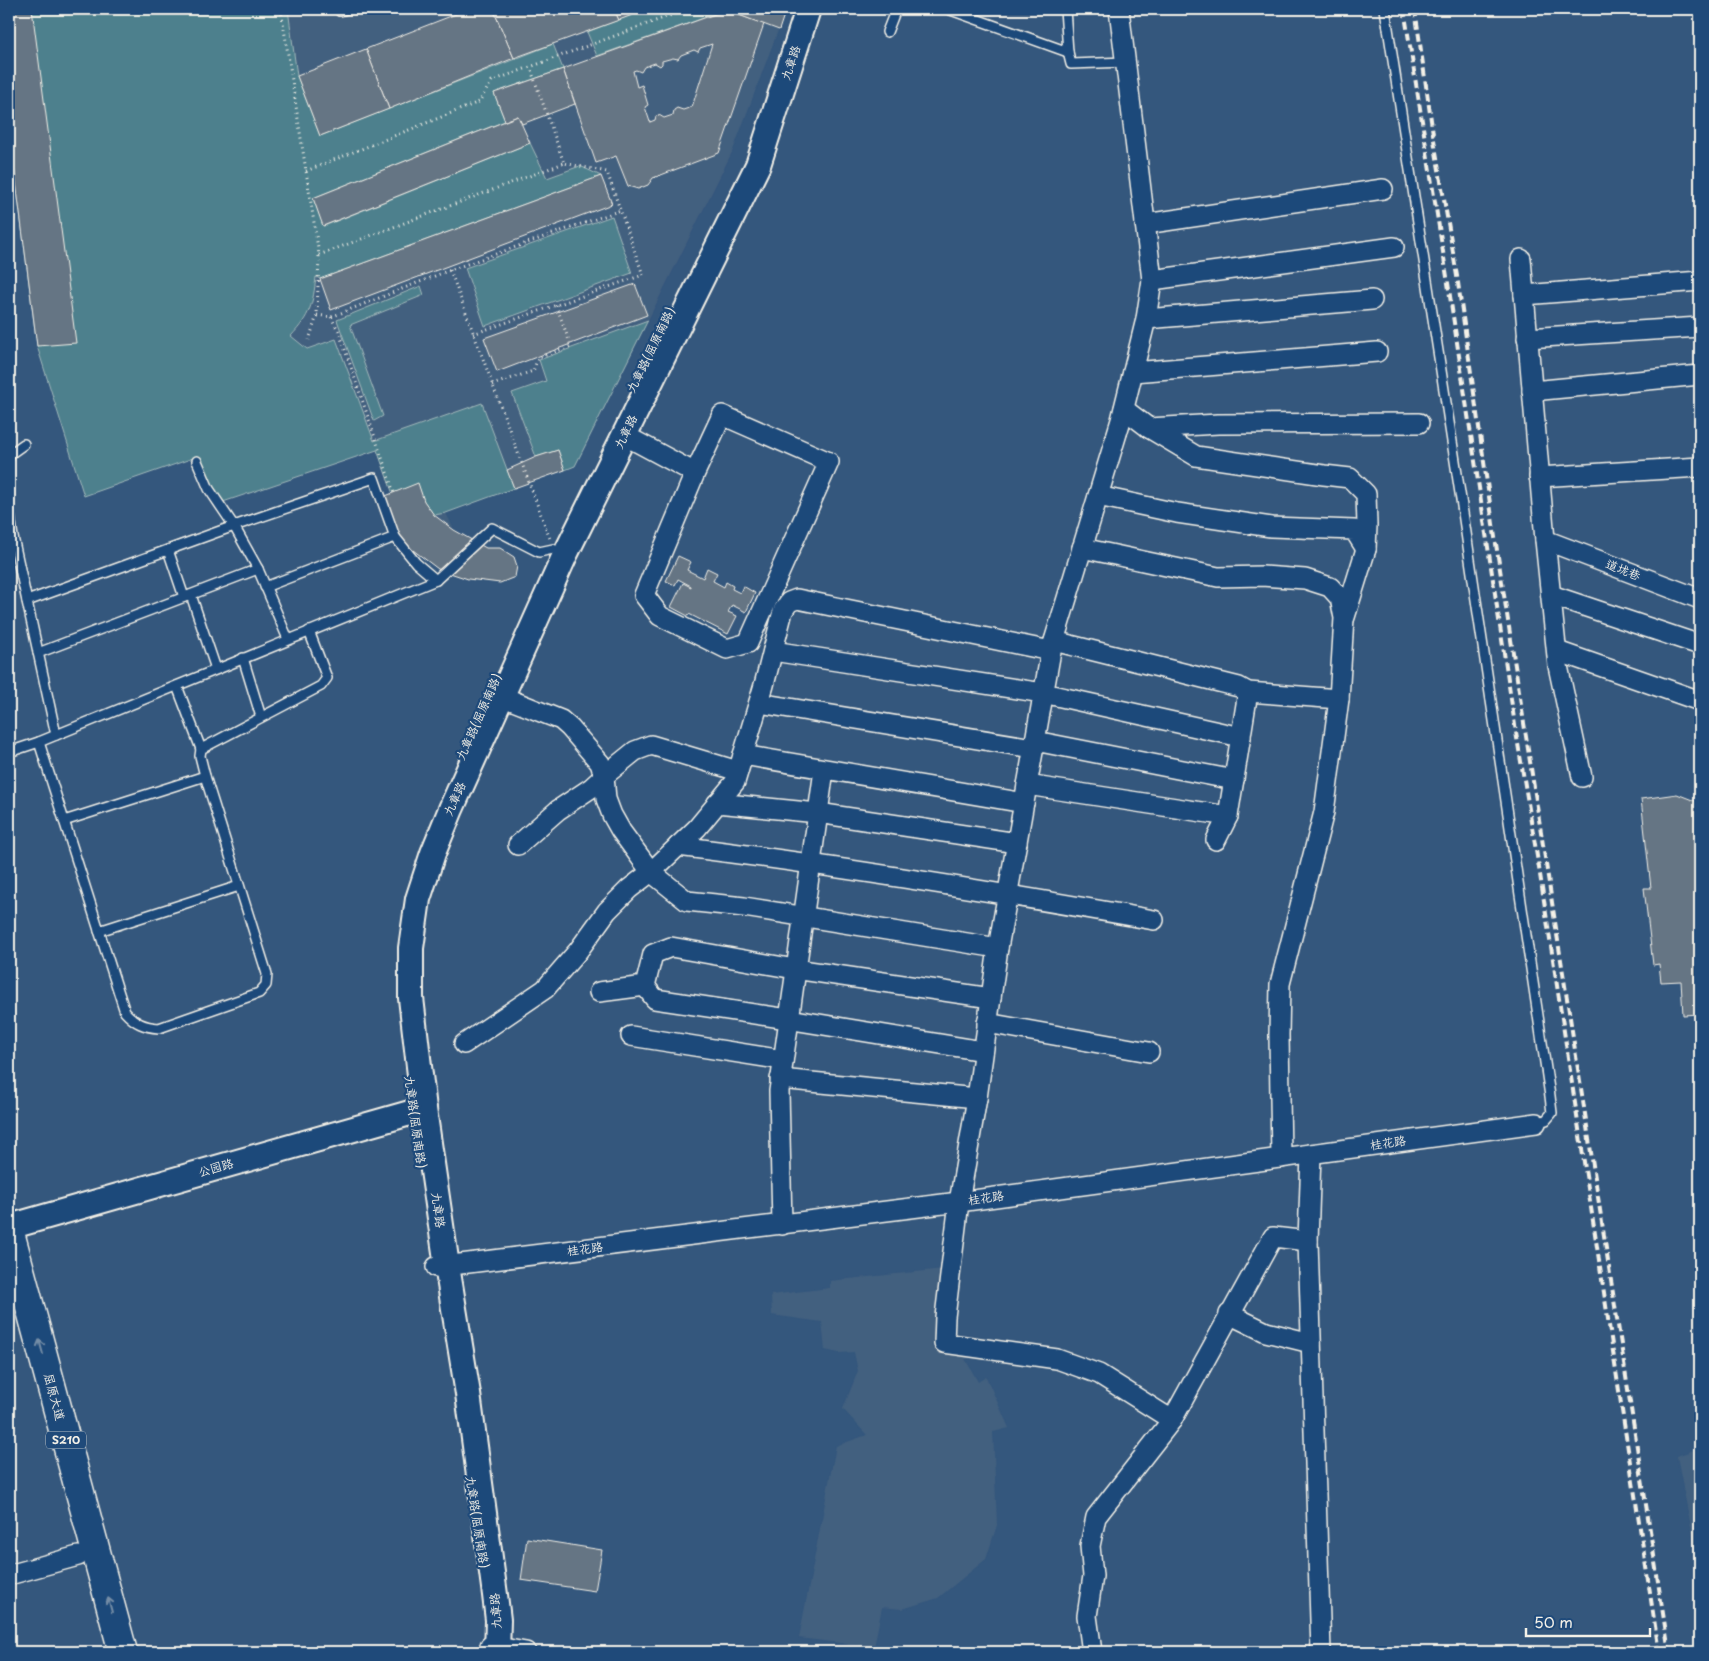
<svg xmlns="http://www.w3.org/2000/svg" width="1709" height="1661" font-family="'Playpen Sans','LXGW WenKai TC',sans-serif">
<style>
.built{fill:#43607f}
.green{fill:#4e808d;stroke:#a1b8ba}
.building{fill:#657484;stroke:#f4f1e8;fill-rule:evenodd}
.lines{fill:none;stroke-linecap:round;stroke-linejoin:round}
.service-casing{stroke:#f4f1e8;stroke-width:12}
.minor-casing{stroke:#f4f1e8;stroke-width:22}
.tertiary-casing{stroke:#f4f1e8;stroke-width:28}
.primary-casing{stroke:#f4f1e8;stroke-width:31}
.path{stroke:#f4f1e8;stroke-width:3;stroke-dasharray:1 4;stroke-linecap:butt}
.service{stroke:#1f4a7a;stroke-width:9}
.minor{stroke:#1f4a7a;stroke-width:19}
.tertiary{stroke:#1f4a7a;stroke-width:24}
.primary{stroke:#1f4a7a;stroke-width:28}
.rail{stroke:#f4f1e8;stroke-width:4;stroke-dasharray:8 4;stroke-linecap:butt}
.oneway{stroke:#748da6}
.labels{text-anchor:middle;stroke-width:4.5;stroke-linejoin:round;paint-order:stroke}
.shield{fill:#1f4a7a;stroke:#b4bfc7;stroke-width:1}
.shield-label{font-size:11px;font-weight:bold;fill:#f4f1e8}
.street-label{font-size:12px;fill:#f4f1e8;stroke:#1f4a7a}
</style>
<rect width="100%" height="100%" fill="#34577d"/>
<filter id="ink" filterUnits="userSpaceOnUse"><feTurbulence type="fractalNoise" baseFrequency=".02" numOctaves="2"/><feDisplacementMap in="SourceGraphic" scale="10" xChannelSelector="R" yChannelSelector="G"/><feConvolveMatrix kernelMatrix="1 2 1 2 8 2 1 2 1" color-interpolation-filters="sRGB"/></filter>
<g filter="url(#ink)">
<g class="built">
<polygon points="9,9 786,9 733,150 575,466 446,513 454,530 486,548 500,548 514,557 517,566 515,577 500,583 468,579 438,569 409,547 394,527 392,494 377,450 223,502 209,480 199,456 84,496 37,346 9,127"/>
<polygon points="944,1269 932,1347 981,1353 965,1359 978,1382 986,1377 1009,1428 993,1432 997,1525 986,1559 938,1598 902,1609 882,1607 874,1647 799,1638 836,1446 867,1435 843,1409 858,1371 854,1352 839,1353 825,1350 822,1322 772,1315 771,1295 830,1288 830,1281"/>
<polygon points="1700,1448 1700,1572 1677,1456"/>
</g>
<g class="green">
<path d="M9,9H288L297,76L320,136L553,44L563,69L494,93L505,121L313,198L324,226L530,143L547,178L580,166L601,176L320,279L316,277C313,304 310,316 291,336L307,349L336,339L374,441L482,403L514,488L446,513L434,515L424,501L418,484L393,494L377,450L223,502L209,480L199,456L84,496L37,346L9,127Z"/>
<polygon points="647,9 729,9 597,56 587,32"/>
<polygon points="612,216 632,273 485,326 465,268"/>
<polygon points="421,286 424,295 350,325 383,416 374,421 337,320"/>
<polygon points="648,320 575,466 565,470 558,450 536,457 512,393 546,381 539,360"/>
</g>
<g class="building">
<polygon points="9,9 32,9 76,343 37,346 9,127"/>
<polygon points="469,9 493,9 514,58 389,109 366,49"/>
<polygon points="493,9 614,9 619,20 514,58"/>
<polygon points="614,9 648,9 619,20"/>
<path d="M729,9L739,15L764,24L719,153L653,178L648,185L638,189L628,186L616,156L596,163L563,69ZM712,44L692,107L683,110L677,108L674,110L673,115L664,118L659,115L656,116L655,120L650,122L645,107L648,105L642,85L637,87L633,71L636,70L641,72L644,67L655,63L660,66L662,64V61L673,58L678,59L681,55L694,50L698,52L700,48Z"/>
<polygon points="742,9 786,9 779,30 739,15"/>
<polygon points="366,49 389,109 320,136 297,76"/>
<polygon points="563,69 575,104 522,124 518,116 505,121 494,93"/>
<polygon points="518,116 530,143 323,226 313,198"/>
<polygon points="601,176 612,204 331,310 320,279"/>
<polygon points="635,284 647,315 497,372 484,338"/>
<polygon points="558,450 565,470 514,488 507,470 536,457"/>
<polygon points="418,483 424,501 434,515 454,530 486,548 500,548 514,557 517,566 515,577 500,583 468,579 438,569 409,547 394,527 383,497"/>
<polygon points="678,556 691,562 687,570 703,578 707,568 717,573 713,581 724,587 726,582 733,586 732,589 740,593 743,586 755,593 746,612 732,605 728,612 737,616 728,634 689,614 688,616 671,607 683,583 691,587 691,586 678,579 675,585 666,581"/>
<polygon points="1677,794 1700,803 1700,1014 1683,1015 1681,981 1661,982 1659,964 1653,965 1644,888 1651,888 1641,799"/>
<polygon points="527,1538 602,1550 595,1591 521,1580"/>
</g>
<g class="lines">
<defs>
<g id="service">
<polyline points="339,9 340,11 346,9"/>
<polyline points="948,9 1068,52"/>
<polyline points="1065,9 1068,52 1071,64 1126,62"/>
<polyline points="1385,9 1462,506 1550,1096 1552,1113 1546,1120 1536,1123"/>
<polyline points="887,32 896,9"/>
<polyline points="9,457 10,454 24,444"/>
<polyline points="197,461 209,489 234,526 258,569 288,639"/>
<polyline points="9,508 13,537 56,735"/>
<polyline points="168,550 184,597"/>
<polyline points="265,587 395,537"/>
<polyline points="191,595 216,669"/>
<polyline points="27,601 234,526 374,478 395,537 416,563 436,580"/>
<polyline points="38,653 258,569"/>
<polyline points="243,658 261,717"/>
<polyline points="177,686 201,749"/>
<path d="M39,742L125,1012C135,1023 144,1027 159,1028L259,993L266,985L267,974L205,776L200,756L201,749L321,686L327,678L309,631"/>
<polyline points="9,752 39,742 436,580 492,528 539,552 553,549"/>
<polyline points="64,821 205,776"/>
<polyline points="99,931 239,886"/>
</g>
<g id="minor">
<polyline points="1119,9 1152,280 1146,319 1121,420 1051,651 998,948 977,1098 959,1202 945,1317 944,1343 1057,1359 1099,1374 1172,1420"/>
<polyline points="1145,224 1383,189"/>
<polyline points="1521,259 1545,540 1558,666 1582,777"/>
<polyline points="1152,280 1394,247"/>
<polyline points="1524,295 1700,281"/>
<polyline points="1146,319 1372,300"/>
<polyline points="1527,338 1700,327"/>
<polyline points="1133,372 1377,352"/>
<polyline points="1532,391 1700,375"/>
<polyline points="1124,409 1149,428 1218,424 1419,423"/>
<polyline points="1149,428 1196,456 1324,475 1350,478 1366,494 1367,525 1366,549"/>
<polyline points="624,435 695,473 722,415 829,462 748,643 727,649 660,616 644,595 695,473"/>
<polyline points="1539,477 1700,467"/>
<polyline points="1098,496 1177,513 1271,527 1354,530 1366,549 1345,617"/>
<polyline points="1545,540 1700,599"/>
<polyline points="1082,548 1218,577 1262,576 1305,579 1330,587 1340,598 1344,618 1339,699 1324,812 1280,984 1279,1035 1281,1158"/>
<polyline points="1551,595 1700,645"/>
<polyline points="1054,641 1239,687 1248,692 1339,699"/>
<polyline points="773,651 1043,693 1241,737"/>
<polyline points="1557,651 1700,701"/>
<polyline points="501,696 561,720 570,728 600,763 604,776 606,799 612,815 621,831 651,872 687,901 744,907 998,948"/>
<polyline points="759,703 1033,748"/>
<polyline points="1035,741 1234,780"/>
<polyline points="743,755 1024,803"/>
<polyline points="1027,785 1228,816"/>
<polyline points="717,803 818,813 1017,843"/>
<polyline points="1216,840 1228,816 1248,692"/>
<polyline points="518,845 558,810 591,788 604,776 635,751 651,745 738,771"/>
<path d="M678,846C838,866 996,892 1154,920"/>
<polyline points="645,986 655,999 788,1019 983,1051"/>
<polyline points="599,992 645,986 653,954 671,947 795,969 991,998"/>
<polyline points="987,1023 1149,1052"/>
<polyline points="631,1036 783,1060"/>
<polyline points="464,1044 545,989 578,951 607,911 629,889 651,872 697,828 735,782 764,685 783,611 789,602 797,599 1051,651"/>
<polyline points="780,1079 977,1098"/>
<polyline points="1311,1154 1308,1241 1321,1652"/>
<polyline points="782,1225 779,1091 824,770"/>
<polyline points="436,1267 959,1202 1536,1123"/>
<polyline points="1229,1314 1266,1332 1311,1343"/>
<polyline points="9,1575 78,1556"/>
<polyline points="490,1646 526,1652"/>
<polyline points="1092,1652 1087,1616 1093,1576 1090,1546 1096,1517 1172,1420 1273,1237 1308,1241"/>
</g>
<g id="tertiary">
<polyline points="9,1227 424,1109"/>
<polyline points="497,1652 498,1620 495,1595 468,1394 447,1266 424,1109 411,998 411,948 418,899 433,853 451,809 565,555 758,165 808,9"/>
</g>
<polyline id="primary" points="9,1229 123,1652"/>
</defs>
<use href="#service" class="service-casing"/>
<use href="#minor" class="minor-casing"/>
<use href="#tertiary" class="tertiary-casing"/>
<use href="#primary" class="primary-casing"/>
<g class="path">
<polyline points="281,9 319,255 317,315 309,340"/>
<polyline points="306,171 479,102 492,81 688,9"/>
<polyline points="319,255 564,163"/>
<polyline points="450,270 550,539"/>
<polyline points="317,315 331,317 450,270 621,210"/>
<polyline points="331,317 339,332 394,493"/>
<polyline points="473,334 643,275 607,172 564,163 530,67"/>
<polyline points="492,385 533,371 538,358 571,346 556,305"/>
</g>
<use href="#service" class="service"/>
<use href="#minor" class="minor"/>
<use href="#tertiary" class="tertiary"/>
<use href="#primary" class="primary"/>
<g class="rail">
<polyline points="1404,9 1448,283 1516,732 1539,868 1659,1652"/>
<polyline points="1415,9 1433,134 1457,276 1494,531 1669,1652"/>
</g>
</g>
<defs><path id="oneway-shaft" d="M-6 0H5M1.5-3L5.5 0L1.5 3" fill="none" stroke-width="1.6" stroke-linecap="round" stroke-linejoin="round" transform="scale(1.25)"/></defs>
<g class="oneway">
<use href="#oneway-shaft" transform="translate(41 1347) rotate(-105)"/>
<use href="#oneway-shaft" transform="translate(110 1605) rotate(-105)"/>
</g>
</g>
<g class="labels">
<rect class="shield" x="46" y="1431.5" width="40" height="17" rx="4"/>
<g class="shield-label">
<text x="66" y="1444">S210</text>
</g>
<g class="street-label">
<text transform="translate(791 63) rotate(-72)" y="4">九章路</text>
<text transform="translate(651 350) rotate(-64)" y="4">九章路(屈原南路)</text>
<text transform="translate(626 432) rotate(-64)" y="4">九章路</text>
<text transform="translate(1623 570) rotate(21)" y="4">道垅巷</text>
<text transform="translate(479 717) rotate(-66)" y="4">九章路(屈原南路)</text>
<text transform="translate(455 799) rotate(-66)" y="4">九章路</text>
<text transform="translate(415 1122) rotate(82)" y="4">九章路(屈原南路)</text>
<text transform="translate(1388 1143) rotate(-8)" y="4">桂花路</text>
<text transform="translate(216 1168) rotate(-16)" y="4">公园路</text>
<text transform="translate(986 1198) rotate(-8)" y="4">桂花路</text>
<text transform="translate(438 1210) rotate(82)" y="4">九章路</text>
<text transform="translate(585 1249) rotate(-7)" y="4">桂花路</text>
<text transform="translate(54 1397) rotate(75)" y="4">屈原大道</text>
<text transform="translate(477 1522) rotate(81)" y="4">九章路(屈原南路)</text>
<text transform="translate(496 1611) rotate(-94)" y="4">九章路</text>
</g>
</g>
<rect width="1709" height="1661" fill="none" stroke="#1f4a7a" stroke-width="30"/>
<rect x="15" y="15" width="1679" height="1631" fill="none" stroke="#f4f1e8" stroke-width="2" filter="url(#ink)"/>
<path d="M1526 1628v8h124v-8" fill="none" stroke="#f4f1e8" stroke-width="2.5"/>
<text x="1534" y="1628" font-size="15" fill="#f4f1e8" stroke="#1f4a7a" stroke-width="4" paint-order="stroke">50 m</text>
</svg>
